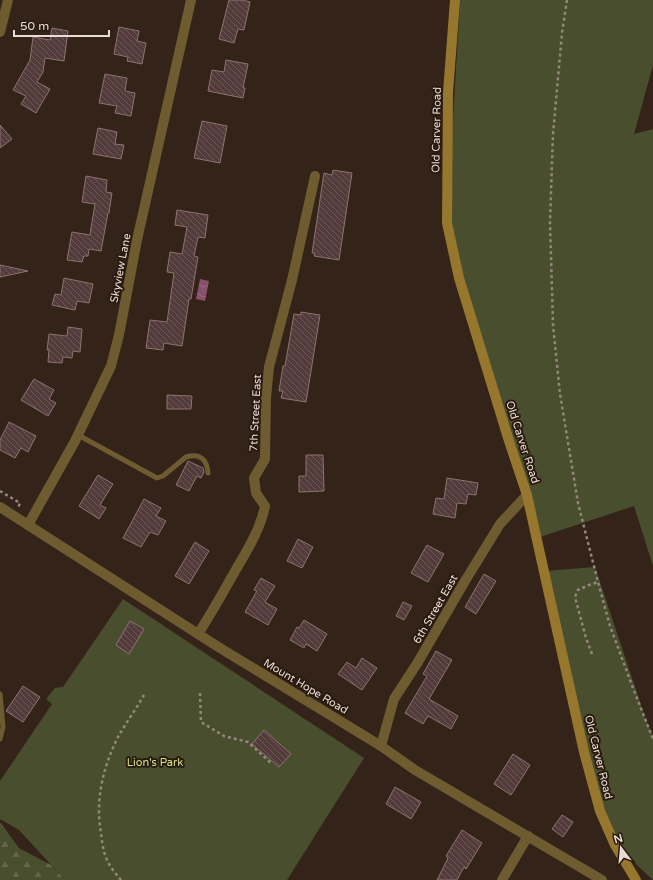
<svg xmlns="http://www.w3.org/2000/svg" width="653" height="880" font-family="'Varela Round',sans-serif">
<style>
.green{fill:#494f2e}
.forest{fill:url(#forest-firs)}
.water{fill:url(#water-waves)}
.building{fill:url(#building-back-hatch);stroke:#8d7371}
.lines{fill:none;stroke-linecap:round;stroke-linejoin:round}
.path{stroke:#94867d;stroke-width:2.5;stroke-dasharray:3 3;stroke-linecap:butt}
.lane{stroke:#6e5b30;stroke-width:5}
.street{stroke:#6e5b30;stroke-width:10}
.secondary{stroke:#96772d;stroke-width:10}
.labels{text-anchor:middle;stroke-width:4;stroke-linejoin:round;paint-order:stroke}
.street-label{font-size:11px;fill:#e8dcd5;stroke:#2a1a0f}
.park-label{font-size:11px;fill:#d3e389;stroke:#2a1a0f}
</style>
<defs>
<pattern id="forest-firs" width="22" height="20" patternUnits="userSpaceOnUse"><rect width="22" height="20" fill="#494f2e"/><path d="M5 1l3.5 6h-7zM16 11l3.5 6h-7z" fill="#63684b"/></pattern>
<pattern id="water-waves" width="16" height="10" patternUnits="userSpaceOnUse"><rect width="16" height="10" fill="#8a4f6a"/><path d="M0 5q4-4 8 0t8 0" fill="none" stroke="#9a687e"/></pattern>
<pattern id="building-back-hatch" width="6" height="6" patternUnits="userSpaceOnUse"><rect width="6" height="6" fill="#523b3a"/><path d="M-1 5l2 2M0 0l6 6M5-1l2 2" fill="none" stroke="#6b5756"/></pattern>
</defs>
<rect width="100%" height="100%" fill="#342318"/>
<g class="green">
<polygon points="460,0 653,0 653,65 634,134 653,129 653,566 634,506 537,538 447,223"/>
<polygon points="595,567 646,720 653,736 653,880 615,845 600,811 545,571"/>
<polygon points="123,599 364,758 287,880 65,880 19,830 0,819 0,781 52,704 46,699 55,688 63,687"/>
</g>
<polygon class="forest" points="0,822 19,848 51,865 65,880 0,880"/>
<polygon class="water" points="200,279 209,281 205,301 196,299"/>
<g class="building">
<polygon points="229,0 242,0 250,2 244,30 238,29 234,43 219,39"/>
<polygon points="119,27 139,31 137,41 146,43 142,64 127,61 128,57 114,54"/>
<polygon points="52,28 68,31 64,61 45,58 43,72 37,82 50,89 36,113 21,104 26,96 13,90 30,60 33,37 50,40"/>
<polygon points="226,60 248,64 243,88 245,88 243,98 208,91 212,70 224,72"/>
<polygon points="105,74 127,78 125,91 135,93 131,116 115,113 117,106 99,103"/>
<polygon points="202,121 227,126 220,163 194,158"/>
<polygon points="0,125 12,139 0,148"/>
<polygon points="98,128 117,132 115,144 124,145 121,159 93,154"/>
<polygon points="333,170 352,173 339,260 314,256 315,253 312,253 324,173 332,175"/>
<polygon points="86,176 107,180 106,192 112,193 109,213 108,213 101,251 89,249 88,256 84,256 82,262 67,260 72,232 90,235 91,228 95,204 82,202"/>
<polygon points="177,210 208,215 205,238 198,237 194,256 198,257 191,299 189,299 182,346 164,343 163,350 146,348 150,320 167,322 174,273 167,272 170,252 182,254 187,227 175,225"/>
<polygon points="0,265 28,271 0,277"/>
<polygon points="64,278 93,284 89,303 77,301 75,310 52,305 55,294 61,295"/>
<polygon points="301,312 320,315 306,402 281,398 283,391 279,391 283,366 285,366 294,314 301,315"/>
<polygon points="68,327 82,329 80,352 73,351 72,358 63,357 62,363 48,362 49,350 47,350 49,334 67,336"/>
<polygon points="34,379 54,390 49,399 56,403 48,416 21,400"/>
<polygon points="167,395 192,396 191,409 167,409"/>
<polygon points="9,422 36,436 28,452 21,448 15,458 0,450 0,440"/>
<polygon points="306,455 323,455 324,491 299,492 299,476 306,476"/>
<polygon points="188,461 203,468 204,472 201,478 197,476 189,491 176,485"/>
<polygon points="98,475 113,484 100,505 106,508 99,519 79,506"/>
<polygon points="447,478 478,483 476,495 468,494 466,504 457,503 455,518 433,514 436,498 444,499"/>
<polygon points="144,499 161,508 156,516 166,521 158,535 150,532 141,547 123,538"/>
<polygon points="298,539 313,547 302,568 287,561"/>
<polygon points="195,542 209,551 189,584 175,576"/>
<polygon points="427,545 444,554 428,582 411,573"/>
<polygon points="484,574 496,581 476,614 465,607"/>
<polygon points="261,578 275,586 265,602 277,609 268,625 245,612 257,591 254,590"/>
<polygon points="403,602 412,606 404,620 396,616"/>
<polygon points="304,620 327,634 317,651 306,644 304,648 290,640 297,627 299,628"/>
<polygon points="130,621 144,629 129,654 116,645"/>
<polygon points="436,651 452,660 429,699 458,716 451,729 428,716 423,724 405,713 427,676 423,674"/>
<polygon points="362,658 377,668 362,690 338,674 347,662 356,668"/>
<polygon points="23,686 40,697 23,722 6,711"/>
<polygon points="264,730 291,754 279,767 252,744"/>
<polygon points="513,754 530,765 511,795 494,784"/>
<polygon points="395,787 421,802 411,819 386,804"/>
<polygon points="562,815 573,822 563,837 552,829"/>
<polygon points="462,830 482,843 466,869 464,867 457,880 437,880 448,858 446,856"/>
</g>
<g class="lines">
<g class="path">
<polyline points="567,0 562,33 553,134 550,222 553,325 560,394 578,503 598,582 610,626 633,688 653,739"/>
<polyline points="0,491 20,503 18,508"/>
<polyline points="592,654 586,638 575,597 578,590 589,585 598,582"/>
<polyline points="200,693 201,722 224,736 248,742 272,764"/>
<path d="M121,880C116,874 110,867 107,860C103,851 102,842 101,833C95,800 103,767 118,737C126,723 136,709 144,695"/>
</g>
<g class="lane">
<path d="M78,435L157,478L163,476L186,457C200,453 207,459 208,473"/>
<polyline points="0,694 3,727 0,739"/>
</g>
<g class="street">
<polyline points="0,32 8,0"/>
<polyline points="0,507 220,648 381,746 415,770 602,880"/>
<polyline points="28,525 75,441 111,366 119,335 137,240 191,0"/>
<path d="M198,634C211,614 222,594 234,573C246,552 260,531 265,506L256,493L254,478L265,459L266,398L269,367L292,280L315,176"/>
<polyline points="381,746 394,699 418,662 465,581 500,524 527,495"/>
<polyline points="502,880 528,836"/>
</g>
<polyline class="secondary" points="455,0 448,93 447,223 459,278 509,441 527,495 584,752 600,811 615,845 636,880"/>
</g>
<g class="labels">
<g class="street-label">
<text transform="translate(436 130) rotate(-89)" y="4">Old Carver Road</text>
<text transform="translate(120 268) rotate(-79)" y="4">Skyview Lane</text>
<text transform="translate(255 413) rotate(-87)" y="4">7th Street East</text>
<text transform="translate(523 442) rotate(72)" y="4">Old Carver Road</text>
<text transform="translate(435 609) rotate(-60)" y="4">6th Street East</text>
<text transform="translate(306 686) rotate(31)" y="4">Mount Hope Road</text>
<text transform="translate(599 757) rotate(76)" y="4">Old Carver Road</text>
</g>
<g class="park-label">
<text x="155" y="766">Lion's Park</text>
</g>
</g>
<g transform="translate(621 848) rotate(344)" stroke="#2a1a0f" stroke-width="3" paint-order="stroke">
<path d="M0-3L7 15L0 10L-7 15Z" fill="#e8dcd5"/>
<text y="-6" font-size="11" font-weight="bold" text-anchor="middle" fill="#e8dcd5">N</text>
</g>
<path d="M14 30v6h95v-6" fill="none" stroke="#e8dcd5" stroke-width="2"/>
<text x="20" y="30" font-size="12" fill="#e8dcd5" stroke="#2a1a0f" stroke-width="3" paint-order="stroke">50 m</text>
</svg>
